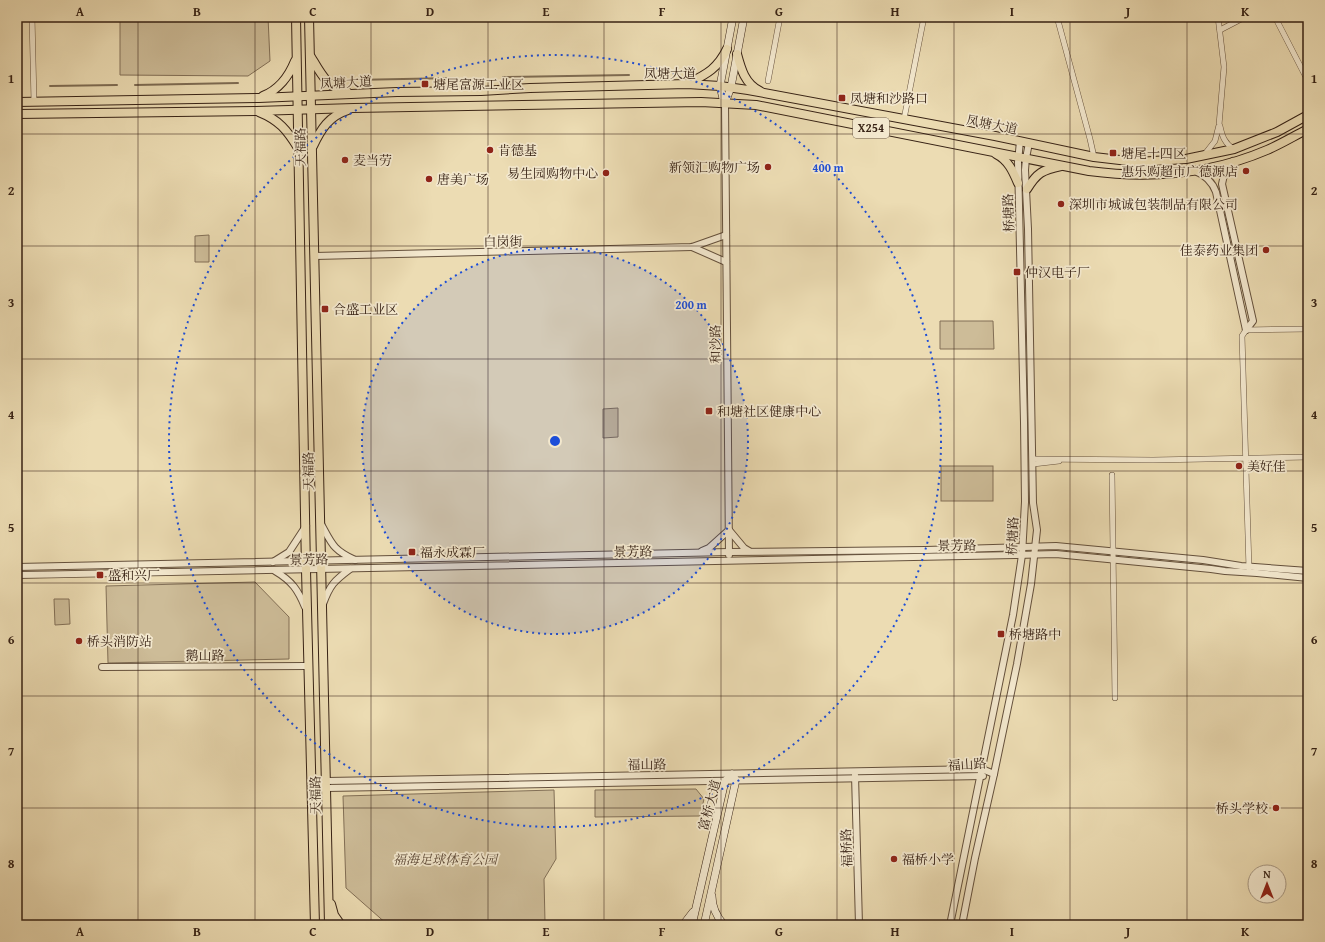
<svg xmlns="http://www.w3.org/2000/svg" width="1325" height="942" font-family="'Gentium Book Plus','Noto Serif SC',serif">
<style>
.green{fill:#cdbc98;stroke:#826f56}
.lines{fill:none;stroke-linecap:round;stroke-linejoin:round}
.stream{stroke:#7e6c53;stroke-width:2}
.minor-casing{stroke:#64503c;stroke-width:6}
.tertiary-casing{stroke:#64503c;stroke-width:8}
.secondary-casing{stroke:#372215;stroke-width:8}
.primary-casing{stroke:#372215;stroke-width:10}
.minor{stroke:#f3e8ce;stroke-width:5}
.tertiary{stroke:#f3e8ce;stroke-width:6}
.secondary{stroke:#f3e8ce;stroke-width:7}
.primary{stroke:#ecdcb3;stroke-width:8}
.grid{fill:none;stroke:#372215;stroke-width:1;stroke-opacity:0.55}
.ring{fill:none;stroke:#1d4ed8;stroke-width:2;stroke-dasharray:2 4}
.poi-dot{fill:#8f2418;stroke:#f3e8ce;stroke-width:1.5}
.labels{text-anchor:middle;stroke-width:3.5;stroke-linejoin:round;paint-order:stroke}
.shield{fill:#f3e8ce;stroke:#6f5d4c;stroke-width:1}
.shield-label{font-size:12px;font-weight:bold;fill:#372215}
.street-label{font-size:13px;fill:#372215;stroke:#f3e8ce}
.poi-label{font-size:13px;fill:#372215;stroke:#f3e8ce;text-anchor:start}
.park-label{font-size:13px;font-style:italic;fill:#5c4836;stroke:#f3e8ce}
.centre{fill:#1d4ed8;stroke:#f3e8ce;stroke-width:2}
.ring-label{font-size:12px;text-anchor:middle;font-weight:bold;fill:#1d4ed8;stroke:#f3e8ce;stroke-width:3.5;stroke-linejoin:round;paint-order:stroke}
.neatline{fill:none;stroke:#372215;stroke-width:1.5}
.grid-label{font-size:13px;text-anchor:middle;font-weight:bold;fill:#372215}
</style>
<rect width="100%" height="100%" fill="#ecdcb3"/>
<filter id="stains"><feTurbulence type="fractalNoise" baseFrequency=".005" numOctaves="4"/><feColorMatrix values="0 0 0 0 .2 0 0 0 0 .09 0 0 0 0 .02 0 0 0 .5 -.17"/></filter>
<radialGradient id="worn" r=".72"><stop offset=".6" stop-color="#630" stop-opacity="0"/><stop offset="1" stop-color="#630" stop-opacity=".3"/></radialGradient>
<g class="green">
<polygon points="120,17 268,17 270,61 248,76 120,75"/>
<polygon points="209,235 209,262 195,262 195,236"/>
<polygon points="940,321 993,321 994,349 940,349"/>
<polygon points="618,408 618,437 603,438 603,409"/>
<rect x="941" y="466" width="52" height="35"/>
<polygon points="255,582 289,617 289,659 108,663 106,586"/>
<polygon points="54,599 69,599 70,624 55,625"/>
<polygon points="696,789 704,799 700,816 595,817 595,790"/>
<polygon points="554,790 556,859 544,879 545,922 445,925 388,925 346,888 343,796"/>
</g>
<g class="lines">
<g class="stream">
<polyline points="503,77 629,75"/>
<polyline points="353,80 453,78"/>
<polyline points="135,85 238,83"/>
<polyline points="50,86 117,85"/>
<polyline points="17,87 20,87"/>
</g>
<defs>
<g id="minor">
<polyline points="32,17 34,102"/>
<polyline points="1057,17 1090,139 1094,157"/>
<polyline points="1275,17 1308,81"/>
<polyline points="1220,30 1245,17"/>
<polyline points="768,81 780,17"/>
<polyline points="904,119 924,17"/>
<path d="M1220,126C1222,136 1225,144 1234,149"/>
<polyline points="1204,155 1215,141 1219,125 1224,67 1218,17"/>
<polyline points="1246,330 1242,336 1249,569"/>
<polyline points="1246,330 1308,329"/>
<polyline points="1033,459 1153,460 1308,457"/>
<polyline points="1033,464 1059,461"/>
<polyline points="1112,475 1115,698"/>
</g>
<g id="tertiary">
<polyline points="725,103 729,555"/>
<polyline points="1233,161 1224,175 1222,184 1253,321 1246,330"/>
<path d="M1195,171C1205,175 1212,181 1216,192L1246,330"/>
<polyline points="692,247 726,262"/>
<polyline points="315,256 692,247 726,235"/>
<path d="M321,524C332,544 333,550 355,560"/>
<polyline points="702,551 709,548 729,530 744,548 749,551"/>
<polyline points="273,562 289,552 306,526"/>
<polyline points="17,567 729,552 926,550 1056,546 1203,560 1241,566 1308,571"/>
<path d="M275,571C292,581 298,590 305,607"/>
<path d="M17,575C350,569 683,561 1015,555L1056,554L1211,569L1225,571L1257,573L1308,578"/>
<path d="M323,604C330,585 334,581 350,569"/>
<polyline points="102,667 308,666"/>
<polyline points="855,775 859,925"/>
<polyline points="311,785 327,781 982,769 994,774"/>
<polyline points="322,787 327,788 983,776"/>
<polyline points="950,925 1013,615 1022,555 1025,502 1024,422 1018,162 1020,141"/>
<polyline points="962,925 975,858 994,774 1017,664 1031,584 1037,530 1033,503 1028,229 1025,170 1026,158 1029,143"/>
</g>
<g id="secondary">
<polyline points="724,103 720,86 733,17"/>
<polyline points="725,103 731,87 744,17"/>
<path d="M712,896C712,907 717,917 724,925"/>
<polyline points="683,925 693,912"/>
<polyline points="692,925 725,781 732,774 736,780 704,925"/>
</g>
<g id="primary">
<polyline points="296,17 306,570 315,925"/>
<polyline points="309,17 329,925"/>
<path d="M737,54C741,69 745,84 760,91"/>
<path d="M311,57C320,72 328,89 347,92"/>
<path d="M689,83C707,74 718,68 727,49"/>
<path d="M263,96C278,90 289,76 295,61"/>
<polyline points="17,102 259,98 397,92 481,91 530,88 687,84 720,86 748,90 995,136 1094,157 1137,162 1186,159 1234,149 1277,132 1308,115"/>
<path d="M259,112C279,120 287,130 298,148"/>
<path d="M17,114L256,111L354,108L701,102L756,105L1089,171C1149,179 1211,174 1267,150C1281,144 1294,136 1308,129"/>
<path d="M313,146C321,129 329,116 348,110"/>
<path d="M996,154C1008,160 1013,171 1018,183"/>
<path d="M1027,189C1037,173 1042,170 1061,166"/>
<polyline points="331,904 334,915 341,925"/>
</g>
</defs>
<use href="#minor" class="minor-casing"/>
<use href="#tertiary" class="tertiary-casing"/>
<use href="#secondary" class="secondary-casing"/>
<use href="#primary" class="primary-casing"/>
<use href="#minor" class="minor"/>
<use href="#tertiary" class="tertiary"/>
<use href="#secondary" class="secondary"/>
<use href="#primary" class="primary"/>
</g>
<path class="grid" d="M138,17V925M255,17V925M371,17V925M488,17V925M604,17V925M721,17V925M837,17V925M954,17V925M1070,17V925M1187,17V925M17,134H1308M17,246H1308M17,359H1308M17,471H1308M17,583H1308M17,696H1308M17,808H1308"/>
<circle cx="555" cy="441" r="193" fill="#1d4ed8" fill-opacity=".12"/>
<g class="ring">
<circle cx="555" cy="441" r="193"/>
<circle cx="555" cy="441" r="386"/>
</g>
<g class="poi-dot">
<rect x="421" y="80" width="8" height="8" rx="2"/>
<rect x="838" y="94" width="8" height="8" rx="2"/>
<circle cx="490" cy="150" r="4"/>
<rect x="1109" y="149" width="8" height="8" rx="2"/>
<circle cx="345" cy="160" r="4"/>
<circle cx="768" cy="167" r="4"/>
<circle cx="1246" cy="171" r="4"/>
<circle cx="606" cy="173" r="4"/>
<circle cx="429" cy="179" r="4"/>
<circle cx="1061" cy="204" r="4"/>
<circle cx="1266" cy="250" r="4"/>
<rect x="1013" y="268" width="8" height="8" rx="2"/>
<rect x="321" y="305" width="8" height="8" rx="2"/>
<rect x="705" y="407" width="8" height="8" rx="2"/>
<circle cx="1239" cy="466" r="4"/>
<rect x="408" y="548" width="8" height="8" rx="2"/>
<rect x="96" y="571" width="8" height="8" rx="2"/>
<rect x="997" y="630" width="8" height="8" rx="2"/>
<circle cx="79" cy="641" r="4"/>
<circle cx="1276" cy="808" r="4"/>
<circle cx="894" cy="859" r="4"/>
</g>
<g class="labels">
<rect class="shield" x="853" y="118" width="36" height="20" rx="3"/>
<g class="shield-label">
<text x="871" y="132">X254</text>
</g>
<g class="street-label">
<text x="670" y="78">凤塘大道</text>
<text transform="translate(346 82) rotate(-3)" y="5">凤塘大道</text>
<text transform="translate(992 124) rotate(11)" y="5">凤塘大道</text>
<text transform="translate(300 147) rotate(-91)" y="5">天福路</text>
<text transform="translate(1008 213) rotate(-92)" y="5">桥塘路</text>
<text transform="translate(503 241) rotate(-1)" y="5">白岗街</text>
<text transform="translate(715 344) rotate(-91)" y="5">和沙路</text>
<text transform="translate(308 471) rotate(-91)" y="5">天福路</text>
<text transform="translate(1012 536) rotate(-87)" y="5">桥塘路</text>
<text transform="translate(957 545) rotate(-1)" y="5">景芳路</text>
<text transform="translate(633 551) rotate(-1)" y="5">景芳路</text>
<text transform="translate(309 559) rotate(-1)" y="5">景芳路</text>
<text x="205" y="660">鹅山路</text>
<text transform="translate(647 764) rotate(-1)" y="5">福山路</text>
<text transform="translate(967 764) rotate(-4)" y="5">福山路</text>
<text transform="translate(315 795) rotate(-91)" y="5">天福路</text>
<text transform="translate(709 805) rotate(-75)" y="5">富桥大道</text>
<text transform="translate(846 848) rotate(-92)" y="5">福桥路</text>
</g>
<g class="poi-label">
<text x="433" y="89">塘尾富源工业区</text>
<text x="850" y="103">凤塘和沙路口</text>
<text x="498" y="155">肯德基</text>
<text x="1121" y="158">塘尾十四区</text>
<text x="353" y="165">麦当劳</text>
<text x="760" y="172" text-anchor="end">新领汇购物广场</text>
<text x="1238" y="176" text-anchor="end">惠乐购超市广德源店</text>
<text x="598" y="178" text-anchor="end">易生园购物中心</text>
<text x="437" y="184">唐美广场</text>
<text x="1069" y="209">深圳市城诚包装制品有限公司</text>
<text x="1258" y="255" text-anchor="end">佳泰药业集团</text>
<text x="1025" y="277">仲汉电子厂</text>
<text x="333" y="314">合盛工业区</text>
<text x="717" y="416">和塘社区健康中心</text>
<text x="1247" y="471">美好佳</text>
<text x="420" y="557">福永成霖厂</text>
<text x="108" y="580">盛和兴厂</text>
<text x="1009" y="639">桥塘路中</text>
<text x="87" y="646">桥头消防站</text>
<text x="1268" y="813" text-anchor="end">桥头学校</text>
<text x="902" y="864">福桥小学</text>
</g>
<g class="park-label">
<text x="445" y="864">福海足球体育公园</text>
</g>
</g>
<circle cx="555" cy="441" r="6" class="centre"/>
<g class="ring-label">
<text x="828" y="172">400 m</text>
<text x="691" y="309">200 m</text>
</g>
<rect width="1325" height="942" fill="none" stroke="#ecdcb3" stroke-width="44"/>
<g transform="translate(1267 884)"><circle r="19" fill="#f3e8ce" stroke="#a89984"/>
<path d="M0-3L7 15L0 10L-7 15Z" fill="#8f2418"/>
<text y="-6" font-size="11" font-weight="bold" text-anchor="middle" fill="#372215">N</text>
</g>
<rect x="22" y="22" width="1281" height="898" class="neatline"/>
<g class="grid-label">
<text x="80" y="16">A</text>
<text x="197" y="16">B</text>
<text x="313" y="16">C</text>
<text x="430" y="16">D</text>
<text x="546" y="16">E</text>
<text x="662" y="16">F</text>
<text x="779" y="16">G</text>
<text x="895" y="16">H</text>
<text x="1012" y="16">I</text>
<text x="1128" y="16">J</text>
<text x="1245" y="16">K</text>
<text x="11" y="83">1</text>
<text x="1314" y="83">1</text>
<text x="11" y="195">2</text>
<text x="1314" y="195">2</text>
<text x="11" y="307">3</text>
<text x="1314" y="307">3</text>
<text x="11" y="419">4</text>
<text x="1314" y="419">4</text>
<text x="11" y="532">5</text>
<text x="1314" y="532">5</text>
<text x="11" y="644">6</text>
<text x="1314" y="644">6</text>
<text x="11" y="756">7</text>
<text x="1314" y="756">7</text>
<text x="11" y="868">8</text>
<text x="1314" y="868">8</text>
<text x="80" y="936">A</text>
<text x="197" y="936">B</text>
<text x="313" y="936">C</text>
<text x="430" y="936">D</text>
<text x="546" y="936">E</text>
<text x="662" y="936">F</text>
<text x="779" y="936">G</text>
<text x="895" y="936">H</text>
<text x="1012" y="936">I</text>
<text x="1128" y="936">J</text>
<text x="1245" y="936">K</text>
</g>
<rect width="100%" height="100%" filter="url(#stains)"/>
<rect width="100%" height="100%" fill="url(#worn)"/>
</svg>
